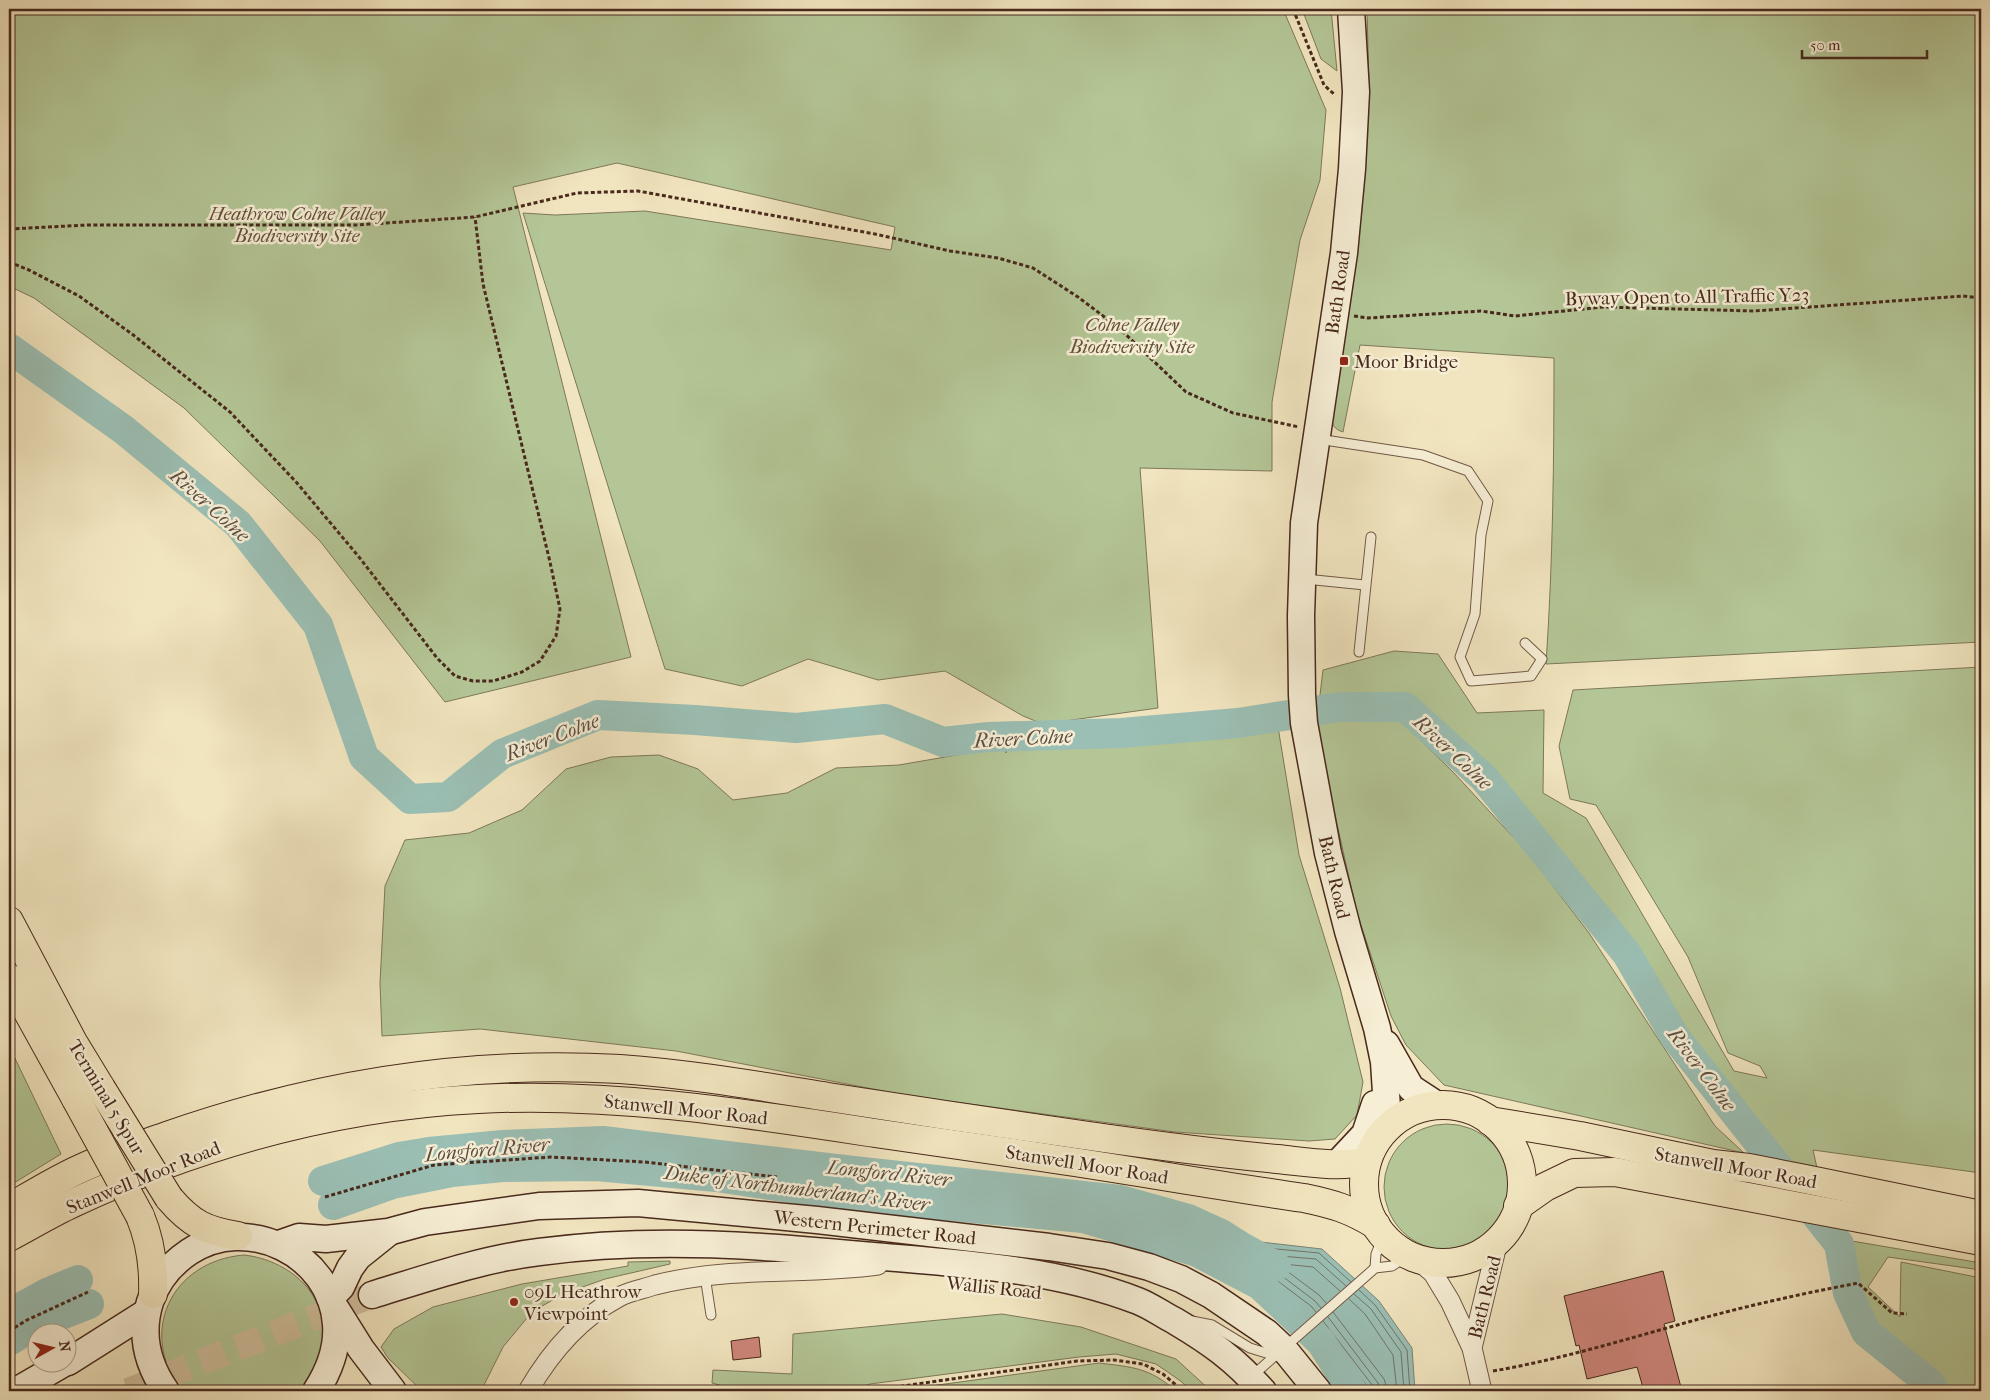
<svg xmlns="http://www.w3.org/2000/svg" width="1990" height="1400" font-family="'IM FELL French Canon',serif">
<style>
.green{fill:#b4c696;stroke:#7e7859}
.water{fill:#9bbfb4;stroke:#7a8377}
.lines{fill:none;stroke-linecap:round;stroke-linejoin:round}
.shore{stroke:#727468;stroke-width:1}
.river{stroke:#9bbfb4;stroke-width:30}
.building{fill:#cc8579;stroke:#48291c}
.secondary-tunnel{stroke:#cfbf9e;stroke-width:26;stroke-dasharray:26 13;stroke-linecap:butt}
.lane-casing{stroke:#725845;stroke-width:11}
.street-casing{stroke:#725845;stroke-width:21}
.secondary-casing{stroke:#48291c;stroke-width:29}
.primary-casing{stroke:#48291c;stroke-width:30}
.highway-casing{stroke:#48291c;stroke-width:30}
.path{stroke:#48291c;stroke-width:3;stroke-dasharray:4 2.5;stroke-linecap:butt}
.lane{stroke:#f6eed5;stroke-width:9}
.street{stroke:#f6eed5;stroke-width:19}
.secondary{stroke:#f6eed5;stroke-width:26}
.primary{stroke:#f1e5bf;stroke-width:28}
.highway{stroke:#f1e5bf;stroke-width:28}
.highway-bridge-casing{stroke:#48291c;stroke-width:30;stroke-linecap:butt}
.highway-bridge{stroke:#f1e5bf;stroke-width:28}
.poi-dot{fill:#8f2418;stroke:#f6eed5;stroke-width:2}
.labels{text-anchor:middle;stroke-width:5;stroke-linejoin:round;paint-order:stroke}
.park-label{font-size:19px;font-style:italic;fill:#63503a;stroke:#f6eed5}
.street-label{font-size:19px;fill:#48291c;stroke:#f6eed5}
.poi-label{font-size:19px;fill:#48291c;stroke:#f6eed5;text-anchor:start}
.water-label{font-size:20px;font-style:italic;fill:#5d4e42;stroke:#f6eed5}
</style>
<rect width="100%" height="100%" fill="#f1e5bf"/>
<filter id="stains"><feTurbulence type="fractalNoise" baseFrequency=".004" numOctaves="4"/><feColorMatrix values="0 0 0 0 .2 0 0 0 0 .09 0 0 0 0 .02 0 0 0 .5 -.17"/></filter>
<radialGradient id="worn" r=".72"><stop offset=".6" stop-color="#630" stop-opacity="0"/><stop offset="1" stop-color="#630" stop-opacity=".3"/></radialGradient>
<g class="green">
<polygon points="9,9 1283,9 1326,110 1320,180 1300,240 1272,402 1272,471 1140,468 1158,708 1043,724 1023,716 945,671 878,680 808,659 742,686 665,669 523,213 555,215 645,211 891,250 895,227 617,163 513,187 631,657 445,702 320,541 184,408 34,298 9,286"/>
<polygon points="1302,9 1331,9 1337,71 1321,59"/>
<path d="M1367,9H1981V642L1546,664C1553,562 1554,460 1554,358L1360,345L1343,432C1334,429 1332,425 1330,416L1353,284L1362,198L1369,90Z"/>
<polygon points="1394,651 1438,654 1477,713 1544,710 1543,793 1586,818 1734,1071 1767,1078 1760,1066 1728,1053 1688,957 1596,805 1570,799 1559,746 1573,690 1981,667 1981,1173 1813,1150 1817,1168 1769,1156 1602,901 1525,808 1441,722 1408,694 1319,703 1323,670"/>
<polygon points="1399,719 1454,773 1527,852 1589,933 1715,1126 1744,1153 1444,1085 1406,1045 1391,1016 1357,913 1314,722"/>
<polygon points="1278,727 1299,855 1340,988 1363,1082 1357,1115 1335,1139 1309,1141 1175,1132 904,1095 676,1051 480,1029 382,1036 380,983 385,886 405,840 469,833 522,810 566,769 611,757 659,755 698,769 733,800 787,793 836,768 899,765 1003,747 1006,753 1007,746 1122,745"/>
<polygon points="9,1046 61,1154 9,1186"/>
<circle cx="1447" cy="1187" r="63"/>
<polygon points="1846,1240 1981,1263 1981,1270 1888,1257 1868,1287 1900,1317 1901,1262 1981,1278 1981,1391 1946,1391 1916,1355 1880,1329 1851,1270"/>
<path d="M244,1255C288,1260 329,1293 323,1342C322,1348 322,1355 320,1361C316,1371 309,1381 303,1391H182C137,1333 171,1261 244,1255Z"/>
<polygon points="670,1261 670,1264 605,1279 563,1294 532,1312 503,1347 481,1391 422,1391 388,1358 381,1347 394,1329 433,1307 522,1284 628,1266 628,1262"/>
<polygon points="1002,1314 1081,1327 1176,1359 1211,1391 1190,1391 1182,1382 1156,1364 1116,1354 1079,1357 870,1384 852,1391 742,1391 712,1383 713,1370 792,1374 793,1334"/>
<path d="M1099,1363C1133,1367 1150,1368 1176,1391H894Z"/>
</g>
<polygon class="water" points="1243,1240 1322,1249 1379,1301 1412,1348 1415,1391 1371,1391 1308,1310 1236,1256"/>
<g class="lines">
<g class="shore">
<polyline points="1359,1290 1375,1305 1407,1350 1410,1391"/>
<polyline points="1354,1294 1371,1309 1401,1352 1404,1391"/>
<polyline points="1349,1299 1365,1314 1393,1355 1397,1391"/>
<polyline points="1326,1303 1319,1295 1283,1268 1283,1264 1313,1267 1340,1291"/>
<polyline points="1321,1308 1315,1301 1257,1257 1257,1254 1316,1259 1346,1286"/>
<polyline points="1316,1312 1311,1306 1243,1255 1245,1246 1319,1253 1351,1282"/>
<polyline points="1333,1312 1384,1379 1388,1391"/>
<polyline points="1328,1317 1378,1383 1380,1391"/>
<polyline points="1323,1321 1373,1386 1374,1391"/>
</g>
<g class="river">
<polyline points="9,348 124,430 238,524 318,625 364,757 410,799 448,797 502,754 598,715 695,720 796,728 885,719 943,742 989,737 1121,733 1238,723 1340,707 1405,707 1484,778 1627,954 1675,1037 1839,1244 1848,1293 1866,1332 1928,1382 1935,1391"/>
<polyline points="323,1181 399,1157 429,1152 503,1145 603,1141 853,1171 1120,1200 1188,1219 1221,1234 1240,1246 1276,1266"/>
<polyline points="333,1205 392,1184 452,1172 502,1167 596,1166 716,1177 852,1197 1083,1218 1197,1252 1260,1285 1321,1342 1352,1391"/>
<polyline points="9,1314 49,1292 78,1280"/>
<polyline points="9,1341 33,1326 89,1304"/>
</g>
</g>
<g class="building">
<polygon points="1663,1271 1675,1321 1664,1324 1682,1391 1644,1391 1637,1367 1587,1379 1579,1345 1576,1346 1564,1296"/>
<polygon points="759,1337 761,1357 733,1360 731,1341"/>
</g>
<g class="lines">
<polyline class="secondary-tunnel" points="128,1391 372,1295"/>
<defs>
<g id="lane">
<polyline points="1318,439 1423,455 1468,471 1488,501 1481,535 1475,614 1460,657 1471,681 1531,676 1542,659 1525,643"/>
<polyline points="1305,579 1365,585"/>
<polyline points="1359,652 1371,537"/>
<polyline points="1375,1268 1376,1254 1383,1237"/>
<polyline points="705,1276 711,1315"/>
<polyline points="1192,1321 1212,1325 1250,1348 1276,1356"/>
<polyline points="1251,1377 1375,1268 1392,1266 1409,1255"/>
</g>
<g id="street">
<polyline points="1414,1257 1433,1273 1450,1301 1472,1348 1482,1391"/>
<polyline points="1472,1348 1497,1245"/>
<path d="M528,1391C550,1353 580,1318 619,1297C630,1291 644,1289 655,1285C729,1266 804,1275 878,1265"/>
</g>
<g id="secondary">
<polyline points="1351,9 1356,92 1352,169 1344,253 1304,523 1301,616 1302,695 1304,723 1328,853 1348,931 1377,1028 1384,1062 1387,1108 1381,1135"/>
<polyline points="1386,1044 1411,1088 1437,1105"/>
<polyline points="1337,1164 1365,1134 1375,1104"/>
<polyline points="279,1244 299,1237 326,1239 388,1232 425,1222 539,1206 638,1203 817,1220 1049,1247 1108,1256 1149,1267 1181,1279 1211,1295 1267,1333 1284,1349 1318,1391"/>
<path d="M372,1295C427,1278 482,1259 539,1252C656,1236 768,1246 885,1257C970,1264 1058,1270 1138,1301C1151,1306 1163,1315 1175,1321C1212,1343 1234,1359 1263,1391"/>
<polyline points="330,1298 341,1287 350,1268 358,1257 388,1233"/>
<polyline points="336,1309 361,1349 393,1391"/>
<polyline points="68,1362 147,1312"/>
<polyline points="16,1391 66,1362"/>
<path d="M166,1391C147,1364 140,1334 150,1302C157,1281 171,1264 189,1252C247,1213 331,1254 336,1324C338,1349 329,1371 316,1391"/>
</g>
<g id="primary">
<circle cx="1443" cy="1184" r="79"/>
<polyline points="1490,1121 1580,1136 1713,1164 1749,1168 1805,1179 1981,1215"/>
<polyline points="1518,1206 1545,1187 1574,1173 1615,1172 1981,1241"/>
<path d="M9,1208C33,1194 57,1179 82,1168C109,1155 139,1146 167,1136C313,1085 466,1060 620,1069C690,1074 759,1086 828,1097C904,1109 979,1120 1055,1131C1129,1142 1203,1152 1277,1159C1307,1162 1338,1168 1367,1161"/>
<path d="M9,1237C30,1226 51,1213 73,1203C200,1144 337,1106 478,1099C611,1092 744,1113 875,1133C928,1141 981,1148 1034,1156C1124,1169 1213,1185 1304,1198C1333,1204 1350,1209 1376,1225"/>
</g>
<g id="highway">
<polyline points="9,921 73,1042 101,1088"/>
<polyline points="9,978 76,1099"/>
<path d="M169,1198C191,1224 206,1231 238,1236"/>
<path d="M140,1216C151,1242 154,1266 153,1294"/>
</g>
</defs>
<use href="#lane" class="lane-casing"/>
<use href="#street" class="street-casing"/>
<use href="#secondary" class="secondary-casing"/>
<use href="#primary" class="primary-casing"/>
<use href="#highway" class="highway-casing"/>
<g class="path">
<polyline points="1293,9 1324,85 1335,95"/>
<polyline points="9,229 87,225 357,225 475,217 577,193 638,191 875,234 950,251 998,258 1033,268 1078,297 1119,328 1186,392 1233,413 1299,427"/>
<polyline points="9,262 29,270 79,296 132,334 230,412 297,483 359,557 437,658 455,676 473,681 493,681 522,672 540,661 556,636 560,609 550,562 483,284 475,217"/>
<polyline points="1354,316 1368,318 1481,311 1515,316 1603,307 1754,311 1963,296 1981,298"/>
<polyline points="325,1197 434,1165 551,1157 644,1162 777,1177"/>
<polyline points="9,1331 27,1320 88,1292"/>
<path d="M1493,1371C1563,1359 1630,1338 1699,1319C1751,1305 1805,1293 1858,1283L1892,1313L1907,1314"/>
<polyline points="868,1391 1077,1361 1114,1360 1143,1364 1163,1374 1183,1391"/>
</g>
<use href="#lane" class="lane"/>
<use href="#street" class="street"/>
<use href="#secondary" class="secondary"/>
<use href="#primary" class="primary"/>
<use href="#highway" class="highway"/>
<defs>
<g id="highway-bridge">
<polyline points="101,1088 169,1198"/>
<polyline points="76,1099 140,1216"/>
</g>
</defs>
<use href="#highway-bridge" class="highway-bridge-casing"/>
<use href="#highway-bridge" class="highway-bridge"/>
</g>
<g class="poi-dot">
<rect x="1339" y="356" width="10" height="10" rx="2.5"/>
<circle cx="514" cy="1302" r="5"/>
</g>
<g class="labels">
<g class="park-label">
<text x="297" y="220">Heathrow Colne Valley<tspan x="297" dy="22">Biodiversity Site</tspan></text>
<text x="1132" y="331">Colne Valley<tspan x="1132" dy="22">Biodiversity Site</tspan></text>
</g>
<g class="street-label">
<text transform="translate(1337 292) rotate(-82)" y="7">Bath Road</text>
<text transform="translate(1687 296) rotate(-1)" y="7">Byway Open to All Traffic Y23</text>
<text transform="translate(1335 877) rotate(77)" y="7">Bath Road</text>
<text transform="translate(107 1097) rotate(59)" y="7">Terminal 5 Spur</text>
<text transform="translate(686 1109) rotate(6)" y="7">Stanwell Moor Road</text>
<text transform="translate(1087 1164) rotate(9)" y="7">Stanwell Moor Road</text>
<text transform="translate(1736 1167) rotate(10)" y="7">Stanwell Moor Road</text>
<text transform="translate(143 1177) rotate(-22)" y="7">Stanwell Moor Road</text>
<text transform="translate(875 1227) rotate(6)" y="7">Western Perimeter Road</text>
<text transform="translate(994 1287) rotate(6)" y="7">Wallis Road</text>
<text transform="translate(1484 1297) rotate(-76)" y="7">Bath Road</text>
</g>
<g class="poi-label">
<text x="1354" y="368">Moor Bridge</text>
<text x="524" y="1298">09L Heathrow<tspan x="524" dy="22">Viewpoint</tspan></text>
</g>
<g class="water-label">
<text transform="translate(210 505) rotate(42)" y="7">River Colne</text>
<text transform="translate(552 737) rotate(-21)" y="7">River Colne</text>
<text transform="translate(1023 738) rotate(-3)" y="7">River Colne</text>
<text transform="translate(1453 752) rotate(43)" y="7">River Colne</text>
<text transform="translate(1702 1069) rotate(53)" y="7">River Colne</text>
<text transform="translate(487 1149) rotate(-5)" y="7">Longford River</text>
<text transform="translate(889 1173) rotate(6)" y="7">Longford River</text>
<text transform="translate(797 1188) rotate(7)" y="7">Duke of Northumberland's River</text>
</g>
</g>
<rect width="1990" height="1400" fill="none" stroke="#f1e5bf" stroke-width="30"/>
<rect x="10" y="10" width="1970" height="1380" fill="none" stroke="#48291c" stroke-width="2.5"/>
<rect x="15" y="15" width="1960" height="1370" fill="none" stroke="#48291c"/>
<g transform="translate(52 1348) rotate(82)"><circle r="24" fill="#f6eed5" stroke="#b09f8b"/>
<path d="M0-4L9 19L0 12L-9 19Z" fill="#8f2418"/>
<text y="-8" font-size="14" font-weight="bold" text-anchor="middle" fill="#48291c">N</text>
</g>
<path d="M1802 50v8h125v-8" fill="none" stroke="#48291c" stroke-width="2.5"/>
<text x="1810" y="50" font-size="15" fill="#48291c" stroke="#f6eed5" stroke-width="4" paint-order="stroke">50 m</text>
<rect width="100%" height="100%" filter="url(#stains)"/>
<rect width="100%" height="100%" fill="url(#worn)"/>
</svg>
